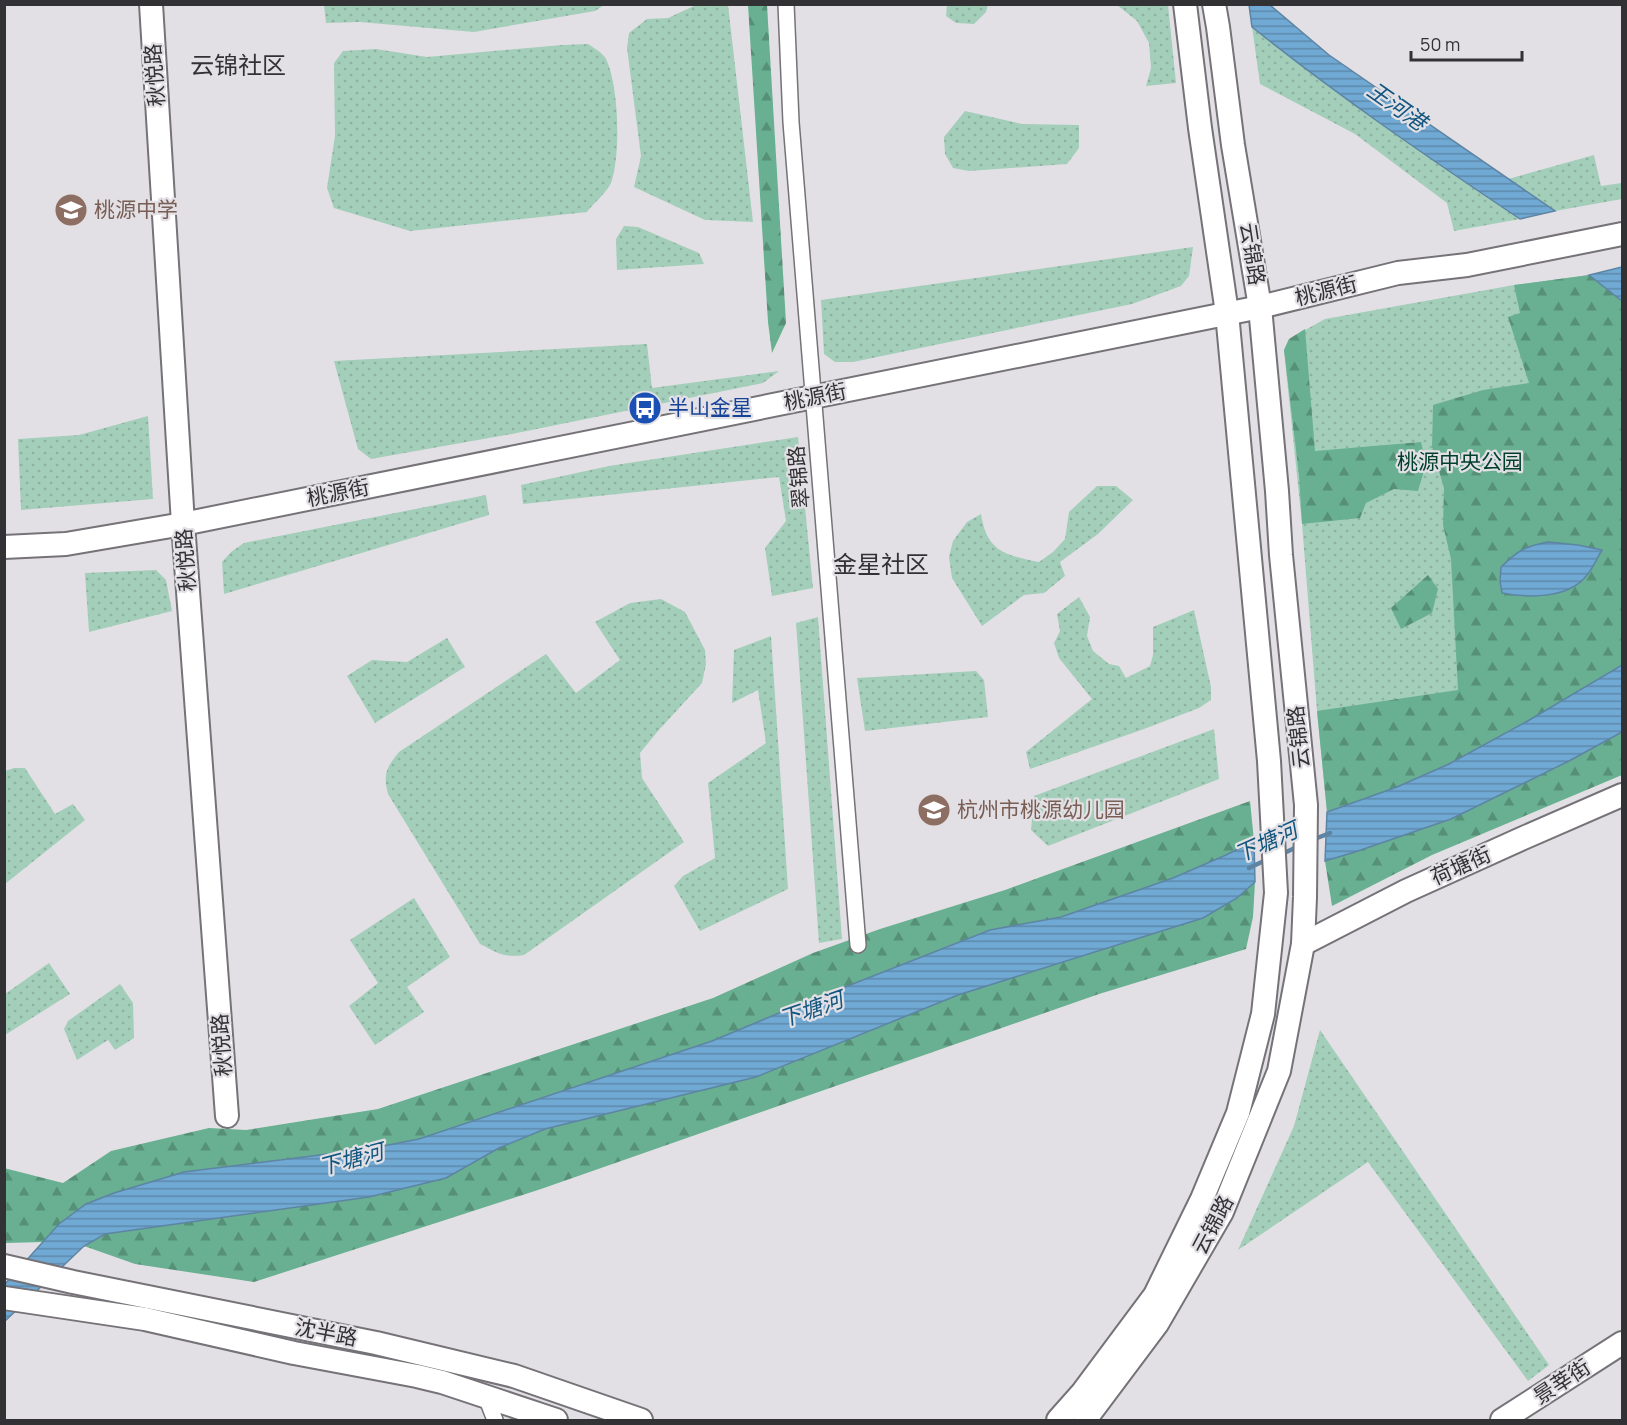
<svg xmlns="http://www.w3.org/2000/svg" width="1627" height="1425" font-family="Manrope,'Noto Sans SC',sans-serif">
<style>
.grass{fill:url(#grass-dots)}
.forest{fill:url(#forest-firs)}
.water{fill:url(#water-rules);stroke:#5d85a3;stroke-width:1.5}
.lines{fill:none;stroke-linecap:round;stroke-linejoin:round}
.stream{stroke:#5d85a3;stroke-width:4.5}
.street-casing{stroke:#757278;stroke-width:18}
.secondary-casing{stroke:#757278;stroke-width:26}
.street{stroke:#fff;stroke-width:15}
.secondary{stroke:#fff;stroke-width:22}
.labels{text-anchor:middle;stroke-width:4.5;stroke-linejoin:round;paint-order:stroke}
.street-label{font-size:21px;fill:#323133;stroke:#e3e0e5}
.education-label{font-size:21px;fill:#785e54;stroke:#e3e0e5;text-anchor:start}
.transit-label{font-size:21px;fill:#164399;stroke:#e3e0e5;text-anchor:start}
.park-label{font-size:21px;fill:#00402b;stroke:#e3e0e5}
.water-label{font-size:22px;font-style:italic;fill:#12567f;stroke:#e3e0e5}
.quarter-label{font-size:24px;fill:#323133;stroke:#e3e0e5}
</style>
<defs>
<pattern id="grass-dots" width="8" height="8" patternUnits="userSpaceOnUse" patternTransform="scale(1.5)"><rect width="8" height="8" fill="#a3ceba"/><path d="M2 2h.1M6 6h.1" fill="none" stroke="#8db1a0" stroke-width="1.8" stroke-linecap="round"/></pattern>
<pattern id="forest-firs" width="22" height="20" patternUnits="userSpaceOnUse" patternTransform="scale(1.5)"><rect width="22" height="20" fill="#68b091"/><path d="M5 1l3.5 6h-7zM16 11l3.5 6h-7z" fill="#569077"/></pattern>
<pattern id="water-rules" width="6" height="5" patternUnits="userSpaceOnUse" patternTransform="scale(1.5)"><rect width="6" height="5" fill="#70a9d3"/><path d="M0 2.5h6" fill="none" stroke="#5d8aac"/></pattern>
</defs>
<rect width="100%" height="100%" fill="#e3e0e5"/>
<g class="grass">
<polygon points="324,5 324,4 604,5 595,11 474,32 360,22 326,23"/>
<polygon points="696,5 728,5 753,222 705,220 634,187 641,156 627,48 629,33 647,19 668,18"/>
<polygon points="947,5 947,4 988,5 986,12 974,24 956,23 946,16"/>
<polygon points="1117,5 1168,5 1176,83 1146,86 1151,68 1149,43 1137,21"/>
<path d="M1252,27C1338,96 1429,158 1520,219L1454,231L1447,203L1355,134L1260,84Z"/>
<path d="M588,44C594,48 603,53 606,59C619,86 621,155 611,183C607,192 593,204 587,212L410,231L334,208L327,188L335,136L334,63L343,51L376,49L427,57L562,45Z"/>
<polygon points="965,111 1022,124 1079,125 1079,148 1067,164 969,171 953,168 945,154 944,137"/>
<polygon points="1594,155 1601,186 1622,183 1622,199 1555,211 1508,179"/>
<polygon points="624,226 638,227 699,253 704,264 617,270 616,239"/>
<polygon points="1193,247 1189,276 1181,286 1132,304 853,362 835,362 824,354 821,300"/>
<polygon points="1589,275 1622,301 1622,665 1327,812 1317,711 1302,524 1284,350 1289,339 1325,319 1514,285"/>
<polygon points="647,344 652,388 779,371 763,383 512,434 371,459 358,449 334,361"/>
<polygon points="148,416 153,499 21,510 18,439 79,435"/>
<polygon points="798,437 813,588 772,596 765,548 786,521 779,477 523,504 521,485 609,466"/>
<path d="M1097,486H1116L1133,500L1098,534L1060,562L1065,576L1044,593L1024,595L982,626L952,578L949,557L953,541L967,522L981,514C987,552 1005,555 1039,562L1053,552L1065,539L1069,512Z"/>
<polygon points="486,495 489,515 224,594 222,562 231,552 244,543"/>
<polygon points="156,570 166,580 172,611 89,632 85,573"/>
<polygon points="1079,597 1090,617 1087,636 1093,651 1109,664 1119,666 1126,678 1150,666 1153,655 1153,627 1194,610 1211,687 1211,700 1199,708 1144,729 1030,769 1026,752 1092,699 1059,658 1054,643 1060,631 1057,614"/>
<path d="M661,599L685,612L705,650L706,664L702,683L658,731L640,753L642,778L684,842L524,955C503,958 498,953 480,944L388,794C383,774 386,768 399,752L546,654L576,693L620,660L595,622L630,603Z"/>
<polygon points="818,617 842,939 819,943 796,623"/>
<polygon points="771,636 788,889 700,931 674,886 683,876 715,858 708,783 766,743 758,690 732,703 734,650"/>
<polygon points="447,638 465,667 375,723 347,676 372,660 407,662"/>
<polygon points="976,671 984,680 988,717 865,731 857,678"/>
<polygon points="1214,729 1219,779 1048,846 1031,830 1034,796"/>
<polygon points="14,768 25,768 55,814 73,804 85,820 5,884 5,771"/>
<polygon points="414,898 450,957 407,987 424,1012 375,1045 349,1006 378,983 350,940"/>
<polygon points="49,963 70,994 5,1035 5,994"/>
<polygon points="120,984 133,1003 134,1038 115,1050 108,1040 77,1060 64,1029 68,1021"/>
<polygon points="1320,1030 1549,1365 1528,1381 1368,1162 1238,1250 1294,1126"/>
</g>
<g class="forest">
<polygon points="748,5 767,5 786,323 772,353 768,322"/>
<polygon points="1589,275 1622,301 1622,665 1526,722 1449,764 1397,787 1327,812 1317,711 1458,690 1451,559 1443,525 1444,488 1432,447 1433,405 1483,390 1529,383 1508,317 1520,313 1514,285"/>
<polygon points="1305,329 1315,451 1421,442 1426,464 1418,491 1394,489 1366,503 1360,518 1302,524 1299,475 1284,350 1289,339"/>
<polygon points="1428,575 1438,589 1432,613 1401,629 1391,608"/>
<polygon points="1622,732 1622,775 1432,855 1332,906 1325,861 1451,819 1569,761"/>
<polygon points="1250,801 1254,841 1226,855 1173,878 1061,917 989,930 784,1011 712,1041 419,1139 368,1149 184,1172 114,1193 86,1204 59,1224 44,1242 5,1243 4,1168 63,1183 111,1151 209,1128 246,1130 378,1109 713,998 813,953 880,929 1005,890"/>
<polygon points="1255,882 1253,917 1246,949 1099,994 541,1189 254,1282 135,1264 84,1246 105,1234 369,1197 499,1148 545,1129 756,1077 958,995 1203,918 1237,898"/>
</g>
<g class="water">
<path d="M1249,5H1270L1329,55L1555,211L1520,219C1429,158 1338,96 1252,27Z"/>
<polygon points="1622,267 1622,301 1589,275"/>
<path d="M1548,542L1578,545L1602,550C1597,558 1593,568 1587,575C1569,599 1528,598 1502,593L1500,581L1501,567C1519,550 1523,547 1548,542Z"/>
<polygon points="1622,665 1622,732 1569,761 1451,819 1355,852 1325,861 1327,812 1397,787 1449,764 1526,722"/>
<polygon points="1254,841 1255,882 1237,898 1203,918 958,995 756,1077 545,1129 499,1148 446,1178 369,1197 105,1234 84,1246 5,1321 5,1284 59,1224 86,1204 114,1193 184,1172 368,1149 419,1139 712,1041 784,1011 990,930 1061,917 1173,878 1226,855"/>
</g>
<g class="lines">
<g class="stream">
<polyline points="1312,840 1330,833"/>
<polyline points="1280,855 1299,846"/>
<polyline points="1249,868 1266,860"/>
</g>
<defs>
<g id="street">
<polyline points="786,4 791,122 858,945"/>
<polyline points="486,1397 495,1420"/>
</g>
<g id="secondary">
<polyline points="151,4 183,524 227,1116"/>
<polyline points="4,547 66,544 183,524 1260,307 1398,273 1467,265 1622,234"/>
<polyline points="1303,944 1406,891 1521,839 1622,795"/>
<polyline points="4,1266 73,1282 376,1343 514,1376 641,1420"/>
<polyline points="4,1298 145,1319 294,1353 417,1376 442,1382 556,1420"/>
<polyline points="1058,1420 1082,1393 1155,1295 1202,1199 1238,1113 1263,1014 1276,893 1269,761 1227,313 1200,128 1185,4"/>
<polyline points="1085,1420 1157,1324 1222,1212 1279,1071 1303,944 1305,897 1306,805 1281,555 1277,491 1260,307 1233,145 1218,27 1214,4"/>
<polyline points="1502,1420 1622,1343"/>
</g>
</defs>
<use href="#street" class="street-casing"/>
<use href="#secondary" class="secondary-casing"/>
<use href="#street" class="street"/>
<use href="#secondary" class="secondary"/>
</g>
<defs>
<symbol id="school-disc" viewBox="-11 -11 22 22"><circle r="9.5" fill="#8d6e63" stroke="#e3e0e5"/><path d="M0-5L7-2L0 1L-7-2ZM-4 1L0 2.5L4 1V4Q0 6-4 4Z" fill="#fff"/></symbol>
<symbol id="bus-disc" viewBox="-11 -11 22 22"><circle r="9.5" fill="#1a4fb4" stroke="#e3e0e5"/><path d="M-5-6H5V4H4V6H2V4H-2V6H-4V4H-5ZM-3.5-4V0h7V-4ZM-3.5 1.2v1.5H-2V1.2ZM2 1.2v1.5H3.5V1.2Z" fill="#fff"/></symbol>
</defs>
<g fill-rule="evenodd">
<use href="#school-disc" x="52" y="191" width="38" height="38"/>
<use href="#bus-disc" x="626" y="389" width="38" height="38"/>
<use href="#school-disc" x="915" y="791" width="38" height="38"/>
</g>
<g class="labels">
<g class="street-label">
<text transform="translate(155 75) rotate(-94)" y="7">秋悦路</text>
<text transform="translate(1252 254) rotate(81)" y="7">云锦路</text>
<text transform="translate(1326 291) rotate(-14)" y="7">桃源街</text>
<text transform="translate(815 397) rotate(-11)" y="7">桃源街</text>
<text transform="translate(799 477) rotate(-95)" y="7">翠锦路</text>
<text transform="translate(338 493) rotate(-11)" y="7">桃源街</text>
<text transform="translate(186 560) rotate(-94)" y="7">秋悦路</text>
<text transform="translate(1299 737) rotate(-96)" y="7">云锦路</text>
<text transform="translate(1461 866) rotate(-24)" y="7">荷塘街</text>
<text transform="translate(222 1045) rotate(-94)" y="7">秋悦路</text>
<text transform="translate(1213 1225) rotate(-62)" y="7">云锦路</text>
<text transform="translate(326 1333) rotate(11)" y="7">沈半路</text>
<text transform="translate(1562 1382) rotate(-33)" y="7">景莘街</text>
</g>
<g class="education-label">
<text x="94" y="217">桃源中学</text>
<text x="957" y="817">杭州市桃源幼儿园</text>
</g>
<g class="transit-label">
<text x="668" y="415">半山金星</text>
</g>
<g class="park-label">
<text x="1460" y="469">桃源中央公园</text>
</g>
<g class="water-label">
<text transform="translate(1397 106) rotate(35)" y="8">王河港</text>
<text transform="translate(1266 842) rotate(-24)" y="8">下塘河</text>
<text transform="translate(811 1009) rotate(-19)" y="8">下塘河</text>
<text transform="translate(351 1159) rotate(-15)" y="8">下塘河</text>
</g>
<g class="quarter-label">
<text x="238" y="74">云锦社区</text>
<text x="881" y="573">金星社区</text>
</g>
</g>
<rect width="1627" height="1425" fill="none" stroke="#323133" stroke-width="12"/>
<path d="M1411 51v9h111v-9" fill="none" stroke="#323133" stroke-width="3"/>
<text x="1420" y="51" font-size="18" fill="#323133" stroke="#e3e0e5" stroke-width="4.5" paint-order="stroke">50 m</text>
</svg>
